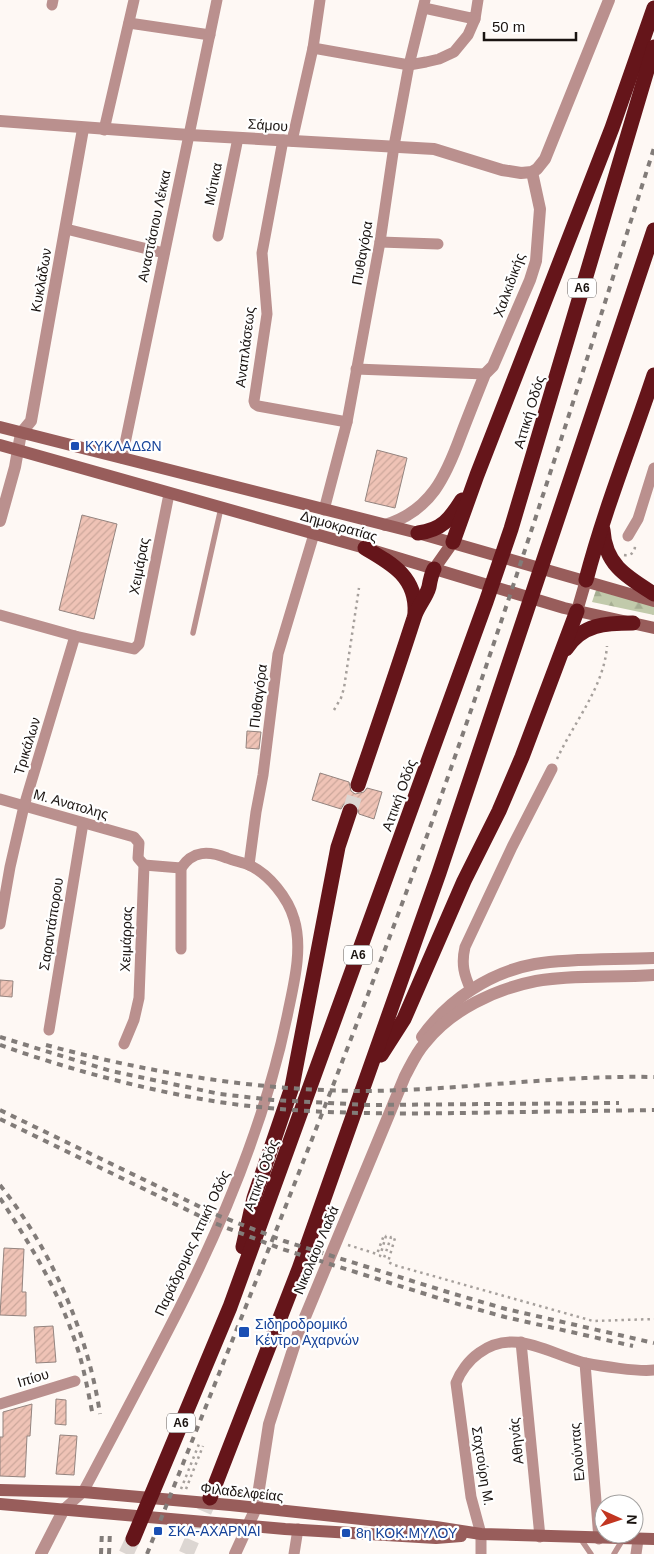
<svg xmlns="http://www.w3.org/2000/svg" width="654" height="1554" font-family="Helvetica,sans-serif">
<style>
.forest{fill:url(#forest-firs)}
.building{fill:url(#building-hatch);stroke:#94847f}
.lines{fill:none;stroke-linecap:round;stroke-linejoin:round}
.motorway-tunnel{stroke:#dcd6d2;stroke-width:15;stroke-dasharray:15 8;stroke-linecap:butt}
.path{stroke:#a6a09c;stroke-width:2.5;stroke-dasharray:2.5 4;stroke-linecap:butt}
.service{stroke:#ba908e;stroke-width:5.5}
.minor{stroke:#ba908e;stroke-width:11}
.tertiary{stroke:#ba908e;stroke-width:12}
.secondary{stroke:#985d5b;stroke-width:12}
.motorway{stroke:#65151a;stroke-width:15}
.rail{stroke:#827c79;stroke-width:4;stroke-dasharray:6 6;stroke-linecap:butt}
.transit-dot{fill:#1a4fb4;stroke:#fff;stroke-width:2}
.labels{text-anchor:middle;stroke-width:4.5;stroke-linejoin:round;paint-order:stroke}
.shield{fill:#fff;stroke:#5f5a58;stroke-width:1}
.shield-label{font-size:12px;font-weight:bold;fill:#1a1411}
.street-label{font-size:14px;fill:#1a1411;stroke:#fff}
.transit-label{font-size:14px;fill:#164399;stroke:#fff;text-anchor:start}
</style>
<defs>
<pattern id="forest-firs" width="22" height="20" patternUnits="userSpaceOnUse" patternTransform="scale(1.25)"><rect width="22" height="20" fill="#c1caab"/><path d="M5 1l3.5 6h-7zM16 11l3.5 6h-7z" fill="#a5ad92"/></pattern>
<pattern id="building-hatch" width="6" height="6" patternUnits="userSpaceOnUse" patternTransform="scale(1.25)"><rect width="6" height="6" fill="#efc3b6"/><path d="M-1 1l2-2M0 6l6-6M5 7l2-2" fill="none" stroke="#cca79b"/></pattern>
</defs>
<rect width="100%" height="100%" fill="#fef8f4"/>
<polygon class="forest" points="596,590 654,606 654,615 592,602"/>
<g class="building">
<polygon points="377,450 407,458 395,508 365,501"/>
<polygon points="82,515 117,524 94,619 59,610"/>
<polygon points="247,731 261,732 259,749 246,748"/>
<polygon points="320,773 349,782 351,791 355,794 364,792 367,788 382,792 374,819 359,814 357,805 352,802 344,804 341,809 312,800"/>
<polygon points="0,980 13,981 12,997 0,996"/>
<polygon points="4,1248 24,1249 22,1292 26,1292 26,1316 0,1315"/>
<polygon points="53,1326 56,1362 36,1363 34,1327"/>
<polygon points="56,1399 66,1400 66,1425 55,1424"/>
<polygon points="32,1404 30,1436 27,1436 25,1477 0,1476 0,1437 3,1437 3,1412"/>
<polygon points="60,1435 77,1436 74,1475 56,1474"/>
</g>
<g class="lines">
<g class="motorway-tunnel">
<polyline points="350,811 358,785"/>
<polyline points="126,1554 133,1539"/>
<polyline points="186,1554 210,1498"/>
</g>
<g class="path">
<path d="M624,555C631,556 635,552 635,546"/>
<polyline points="334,710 341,698 344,688 359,588"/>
<path d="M557,759C574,722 604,687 607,646"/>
<polyline points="386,1236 380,1256 384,1258 391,1237 395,1238 388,1262 394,1265 593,1321 654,1319"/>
<polyline points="348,1245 377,1254 384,1235 386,1236"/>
<polyline points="181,1489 199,1444"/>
<polyline points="186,1489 203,1446"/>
</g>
<g class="service">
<polyline points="193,633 221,508"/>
<polyline points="580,1538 591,1554"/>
<polyline points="614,1554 623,1539"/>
</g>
<g class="minor">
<polyline points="52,5 53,0"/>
<polyline points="424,8 475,19 478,0"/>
<polyline points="129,23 210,35"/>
<polyline points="313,48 409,65 426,62 439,59 454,52 468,35 475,19"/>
<polyline points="104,130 134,0"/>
<polyline points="283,140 262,253 267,314 254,401 255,404 258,406 347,422"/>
<polyline points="292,141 313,48 320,0"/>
<polyline points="66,229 164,253"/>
<polyline points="218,236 238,138"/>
<polyline points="380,242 438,244"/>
<polyline points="356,369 485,374"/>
<polyline points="122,458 217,0"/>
<polyline points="324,510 347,422 380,242 394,146 409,65 425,0"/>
<polyline points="628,536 638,519 654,468"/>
<polyline points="0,615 75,636 134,649 139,644 169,494"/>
<polyline points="0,799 134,837 139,843 138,858 144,865 139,998 134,1020 124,1044"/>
<polyline points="249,865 256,812 263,775 278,654 314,534"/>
<polyline points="0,924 10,867 24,806 75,636"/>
<polyline points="181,949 181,868"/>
<path d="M471,990C464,975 461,964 465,947L512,847L552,769"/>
<polyline points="49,1030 83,823"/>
<polyline points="521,1342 540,1537"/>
<polyline points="585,1363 599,1539"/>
<polyline points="0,1404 75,1381"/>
<path d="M64,1509L83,1492L90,1479C120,1422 150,1366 179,1309C227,1214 267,1116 288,1012C294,983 303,948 294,919C288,898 269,874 249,865C242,862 234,861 227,858C209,851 193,850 181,868L144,865"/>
<polyline points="294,1554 298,1529"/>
<path d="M481,1554V1534L471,1497L456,1383C460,1372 469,1360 479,1353C514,1327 549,1354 585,1363C600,1366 639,1372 654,1370"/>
<polyline points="636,1554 638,1540"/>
</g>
<g class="tertiary">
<polyline points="0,121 189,135 434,149 502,170 521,173 532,172 537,169 545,159 609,0"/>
<polyline points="0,521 15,467 21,433 31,421 83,129"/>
<path d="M385,525C431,511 446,476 461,435C469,414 477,394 485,374L493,366L530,280L536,261L540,209L532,172"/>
<path d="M422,1037C448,1000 490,972 535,964C574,958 615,960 654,958"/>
<polyline points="41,1554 64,1509"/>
<path d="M235,1554L256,1508L269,1424L298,1334L405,1076C411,1065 416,1053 425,1043C451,1010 495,989 536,981C574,974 615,978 654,975"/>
</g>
<g class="secondary">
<polyline points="0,427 418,533 654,601"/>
<polyline points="0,445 365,548 564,608 654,628"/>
<polyline points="434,569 453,542"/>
<polyline points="577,611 586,580"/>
<polyline points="0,1490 83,1492 230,1505 436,1527 481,1534 654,1539"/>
<polyline points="0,1504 285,1529 436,1538 461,1536"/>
</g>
<g class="motorway">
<path d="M603,530C605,565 627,577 654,594"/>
<path d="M418,533C442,530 450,519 462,500"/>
<polyline points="453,542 477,475 612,128 654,8"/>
<path d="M365,548C391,563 417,577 415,613"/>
<path d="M586,580C604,511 631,444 654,375"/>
<path d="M566,649C582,624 606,623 633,623"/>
<path d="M358,785C377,729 396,674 414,618C417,607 426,598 429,587C430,581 431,575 434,569"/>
<polyline points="381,1055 404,1019 464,881 499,811 522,757 577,611"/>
<polyline points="243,1247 254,1198 292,1087 338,847 350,811"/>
<polyline points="210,1498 299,1269 439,873 654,230"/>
<polyline points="133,1539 230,1307 486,602 511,529 654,47"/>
</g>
<g class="rail">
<polyline points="0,1037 111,1071 220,1094 273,1100 368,1105 619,1103"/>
<path d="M0,1045C71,1070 145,1090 219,1102C299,1114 381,1114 461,1113C525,1112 590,1111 654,1110"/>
<path d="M46,1045C150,1073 259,1091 367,1091C463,1090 558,1075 654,1077"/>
<polyline points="0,1110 217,1215 284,1241 454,1294 506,1309 654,1343"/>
<polyline points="0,1119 214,1223 282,1249 451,1302 505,1317 633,1346"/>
<path d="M0,1185C51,1249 88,1333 100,1414"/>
<path d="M0,1198C31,1246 58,1289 76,1344C84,1367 88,1392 93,1416"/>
<polyline points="101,1554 102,1530"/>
<polyline points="109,1554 110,1531"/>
<path d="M147,1554C244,1310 344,1066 433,819C512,597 583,372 654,148"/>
</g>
</g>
<g class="transit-dot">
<rect x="70" y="441" width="10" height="10" rx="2.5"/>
<rect x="238" y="1326" width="12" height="12" rx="2.5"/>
<rect x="153" y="1526" width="10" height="10" rx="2.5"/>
<rect x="341" y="1528" width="10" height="10" rx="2.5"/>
</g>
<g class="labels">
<g class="shield">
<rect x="568" y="278.5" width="28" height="19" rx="4"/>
<rect x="344" y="945.5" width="28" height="19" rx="4"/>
<rect x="167" y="1413.5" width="28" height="19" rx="4"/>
</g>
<g class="shield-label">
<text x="582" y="292">Α6</text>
<text x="358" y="959">Α6</text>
<text x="181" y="1427">Α6</text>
</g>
<g class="street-label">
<text transform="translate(268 125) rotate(4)" y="5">Σάμου</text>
<text transform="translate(213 184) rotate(-79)" y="5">Μύτικα</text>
<text transform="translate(154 226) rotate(-78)" y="5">Αναστάσιου Λέκκα</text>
<text transform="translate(362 253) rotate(-80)" y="5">Πυθαγόρα</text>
<text transform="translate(41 280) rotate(-80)" y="5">Κυκλάδων</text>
<text transform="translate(509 285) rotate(-70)" y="5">Χαλκιδικής</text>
<text transform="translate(245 347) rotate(-83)" y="5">Αναπλάσεως</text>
<text transform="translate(529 412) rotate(-73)" y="5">Αττική Οδός</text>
<text transform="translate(339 526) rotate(16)" y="5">Δημοκρατίας</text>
<text transform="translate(139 566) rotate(-79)" y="5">Χειμάρας</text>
<text transform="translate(258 696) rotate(-83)" y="5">Πυθαγόρα</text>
<text transform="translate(27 746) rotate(-73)" y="5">Τρικάλων</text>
<text transform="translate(399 795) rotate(-70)" y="5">Αττική Οδός</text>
<text transform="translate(71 804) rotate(16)" y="5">Μ. Ανατολης</text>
<text transform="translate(51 924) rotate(-81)" y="5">Σαραντάπορου</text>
<text transform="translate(126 939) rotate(-88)" y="5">Χειμάρρας</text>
<text transform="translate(261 1175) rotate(-70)" y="5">Αττική Οδός</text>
<text transform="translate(192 1243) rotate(-65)" y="5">Παράδρομος Αττική Οδός</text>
<text transform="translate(316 1250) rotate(-67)" y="5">Νικολάου Λαδά</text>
<text transform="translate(33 1378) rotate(-17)" y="5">Ιπίου</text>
<text transform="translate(516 1441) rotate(-96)" y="5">Αθηνάς</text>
<text transform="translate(577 1452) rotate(-95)" y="5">Ελούντας</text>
<text transform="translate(483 1466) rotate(81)" y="5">Σαχτούρη Μ.</text>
<text transform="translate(242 1492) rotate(6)" y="5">Φιλαδελφείας</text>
</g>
<g class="transit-label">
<text x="85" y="451">ΚΥΚΛΑΔΩΝ</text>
<text x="255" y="1329">Σιδηροδρομικό<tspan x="255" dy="16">Κέντρο Αχαρνών</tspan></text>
<text x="168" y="1536">ΣΚΑ-ΑΧΑΡΝΑΙ</text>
<text x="356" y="1538">8η ΚΟΚ.ΜΥΛΟΥ</text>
</g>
</g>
<g transform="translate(619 1519) rotate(93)"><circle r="24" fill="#ffffff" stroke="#a3a1a0"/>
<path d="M0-4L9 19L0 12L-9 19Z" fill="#c23621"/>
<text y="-8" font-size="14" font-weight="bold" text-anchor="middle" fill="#1a1411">N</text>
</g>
<path d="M484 32v8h92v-8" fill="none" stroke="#1a1411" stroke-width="2.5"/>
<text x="492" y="32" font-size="15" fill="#1a1411" stroke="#ffffff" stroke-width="4" paint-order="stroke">50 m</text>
</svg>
